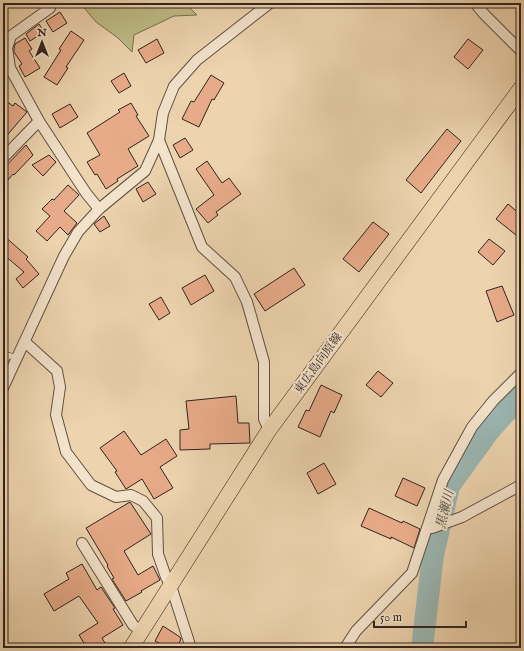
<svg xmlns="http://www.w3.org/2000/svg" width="524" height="651" font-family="'IM FELL English','Noto Serif JP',serif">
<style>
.green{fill:#bebb86;stroke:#777052}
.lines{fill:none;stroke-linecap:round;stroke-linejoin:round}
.river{stroke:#9bb7b3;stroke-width:22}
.building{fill:#e8ab8a;stroke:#30241f}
.service-casing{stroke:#5f5043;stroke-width:6}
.minor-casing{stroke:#5f5043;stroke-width:12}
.primary-casing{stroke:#30241f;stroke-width:16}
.service{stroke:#f3e3cb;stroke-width:5}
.minor{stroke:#f3e3cb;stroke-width:10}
.primary{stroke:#edd4af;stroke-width:15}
.labels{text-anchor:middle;stroke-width:4;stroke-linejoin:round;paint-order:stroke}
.street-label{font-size:12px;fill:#30241f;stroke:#f3e3cb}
.water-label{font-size:13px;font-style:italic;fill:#4b4944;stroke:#f3e3cb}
</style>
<rect width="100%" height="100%" fill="#edd4af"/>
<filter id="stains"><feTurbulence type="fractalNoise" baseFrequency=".005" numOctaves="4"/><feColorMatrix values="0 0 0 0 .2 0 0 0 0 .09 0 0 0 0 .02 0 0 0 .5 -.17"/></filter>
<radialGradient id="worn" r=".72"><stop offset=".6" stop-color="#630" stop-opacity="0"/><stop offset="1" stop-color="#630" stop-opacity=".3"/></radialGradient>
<polygon class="green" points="80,3 185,3 197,15 174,16 134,35 132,52 118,38 96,22"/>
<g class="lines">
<polyline class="river" points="422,648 433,555 449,486 488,432 521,395"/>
</g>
<g class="building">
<polygon points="60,12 67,23 53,32 46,21"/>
<polygon points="39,24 44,32 30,41 26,34"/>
<polygon points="71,31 84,40 66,67 68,68 57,85 44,77 61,50 59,49"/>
<polygon points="25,38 32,49 29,51 40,68 25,77 19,66 22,64 14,52 14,49 15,44"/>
<polygon points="157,39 164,53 146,63 138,50"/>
<polygon points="468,39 483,50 468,69 454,57"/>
<polygon points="124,73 131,86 119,93 111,81"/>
<polygon points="211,75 224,83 214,100 212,99 199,127 182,119 191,101 194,102"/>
<polygon points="3,99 13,106 15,103 27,112 3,140"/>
<polygon points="131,103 138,115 136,116 149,136 128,149 138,166 117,179 118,181 106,189 97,174 95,175 87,162 100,155 87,133 120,112 118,110"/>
<polygon points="70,104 78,117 60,128 52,114"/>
<polygon points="447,129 461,141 421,193 406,180"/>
<polygon points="185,138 193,150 180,158 173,145"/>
<polygon points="26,145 33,155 14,175 13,174 3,186 3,169"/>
<polygon points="49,155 56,162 43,176 32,165"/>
<polygon points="207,161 222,183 229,178 241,194 216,212 218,215 208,223 196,209 214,195 196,169"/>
<polygon points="148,182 156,194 143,202 136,189"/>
<polygon points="68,185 79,195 64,211 77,223 68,235 60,227 47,241 36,231 50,216 42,209 52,199 54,200"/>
<polygon points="508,204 521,215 521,239 496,219"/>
<polygon points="104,216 110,226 100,232 94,224"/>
<polygon points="373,222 389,234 359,272 343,259"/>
<polygon points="3,235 28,257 26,259 39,274 23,288 16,279 24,272 3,254"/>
<polygon points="489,239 505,251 493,265 478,252"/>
<polygon points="294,268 305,285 265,311 254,294"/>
<polygon points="205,275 214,291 191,305 182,288"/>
<polygon points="502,286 514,315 497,322 486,291"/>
<polygon points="161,297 170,313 159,320 149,304"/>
<polygon points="378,371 393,383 381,397 366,385"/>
<polygon points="321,385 342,395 334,413 331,411 320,437 298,427 306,410 309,411"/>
<polygon points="236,396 238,423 249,423 250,443 210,444 210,449 180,450 180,430 189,429 186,401"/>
<polygon points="124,431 141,455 166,439 177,456 160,467 173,488 154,499 142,479 126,489 115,472 117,471 100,448"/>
<polygon points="324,463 336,484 318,494 307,473"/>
<polygon points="403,478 425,488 417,506 395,496"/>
<polygon points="130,502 151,534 124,551 138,575 153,566 160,580 141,591 142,592 126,601 112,579 114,578 107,566 108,565 86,528"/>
<polygon points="369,508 402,523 403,521 420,529 414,548 391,537 391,539 361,526"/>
<polygon points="82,564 97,590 101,587 115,608 113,609 123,625 102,638 105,643 96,648 87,648 79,635 98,623 79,596 54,611 44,594 69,579 66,573"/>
<polygon points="163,626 180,637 181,639 177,648 169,648 155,641"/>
</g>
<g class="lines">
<defs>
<polyline id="service" points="3,364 9,355 17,359"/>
<g id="minor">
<polyline points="475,3 484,14 521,51"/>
<polyline points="50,8 11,36 7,48 10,68 39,121 86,193 99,209"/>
<polyline points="159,140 202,247 235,277 247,302 264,362 264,419 269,430"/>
<polyline points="3,158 39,121"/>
<polyline points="25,342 57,371 60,387 56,415 66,452 91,485 116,497 131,495 143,501 157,518 158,554 166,577 171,586 191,648"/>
<polyline points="3,388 64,256 78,232 99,209 145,171 159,140 163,113 174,86 197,60 270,3"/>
<polyline points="427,528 432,528 462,517 521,485"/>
<polyline points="82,543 133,625 141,631"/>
<polyline points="345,648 356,631 412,573 443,480 472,427 493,401 521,373"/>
</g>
<polyline id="primary" points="131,648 269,430 521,88"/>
</defs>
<use href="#service" class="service-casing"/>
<use href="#minor" class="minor-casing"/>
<use href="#primary" class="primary-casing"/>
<use href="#service" class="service"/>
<use href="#minor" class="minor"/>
<use href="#primary" class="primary"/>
</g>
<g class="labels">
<g class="street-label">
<text transform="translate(318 363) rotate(-54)" y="4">東広島向原線</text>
</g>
<g class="water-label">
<text transform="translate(444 509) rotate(-76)" y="5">黒瀬川</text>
</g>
</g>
<rect width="524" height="651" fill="none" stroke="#edd4af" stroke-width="16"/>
<rect x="4" y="4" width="516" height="643" fill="none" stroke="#30241f" stroke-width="2"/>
<rect x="8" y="8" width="508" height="635" fill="none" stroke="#30241f"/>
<g transform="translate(42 42)" stroke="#f3e3cb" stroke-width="3" paint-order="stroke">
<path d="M0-3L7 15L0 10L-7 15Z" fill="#30241f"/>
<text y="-6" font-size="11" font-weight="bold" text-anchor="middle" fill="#30241f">N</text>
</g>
<path d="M374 621v6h92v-6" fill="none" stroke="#30241f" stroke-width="2"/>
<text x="380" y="621" font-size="12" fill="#30241f" stroke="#f3e3cb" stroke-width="3" paint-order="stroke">50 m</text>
<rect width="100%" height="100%" filter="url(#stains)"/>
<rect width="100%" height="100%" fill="url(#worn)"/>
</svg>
